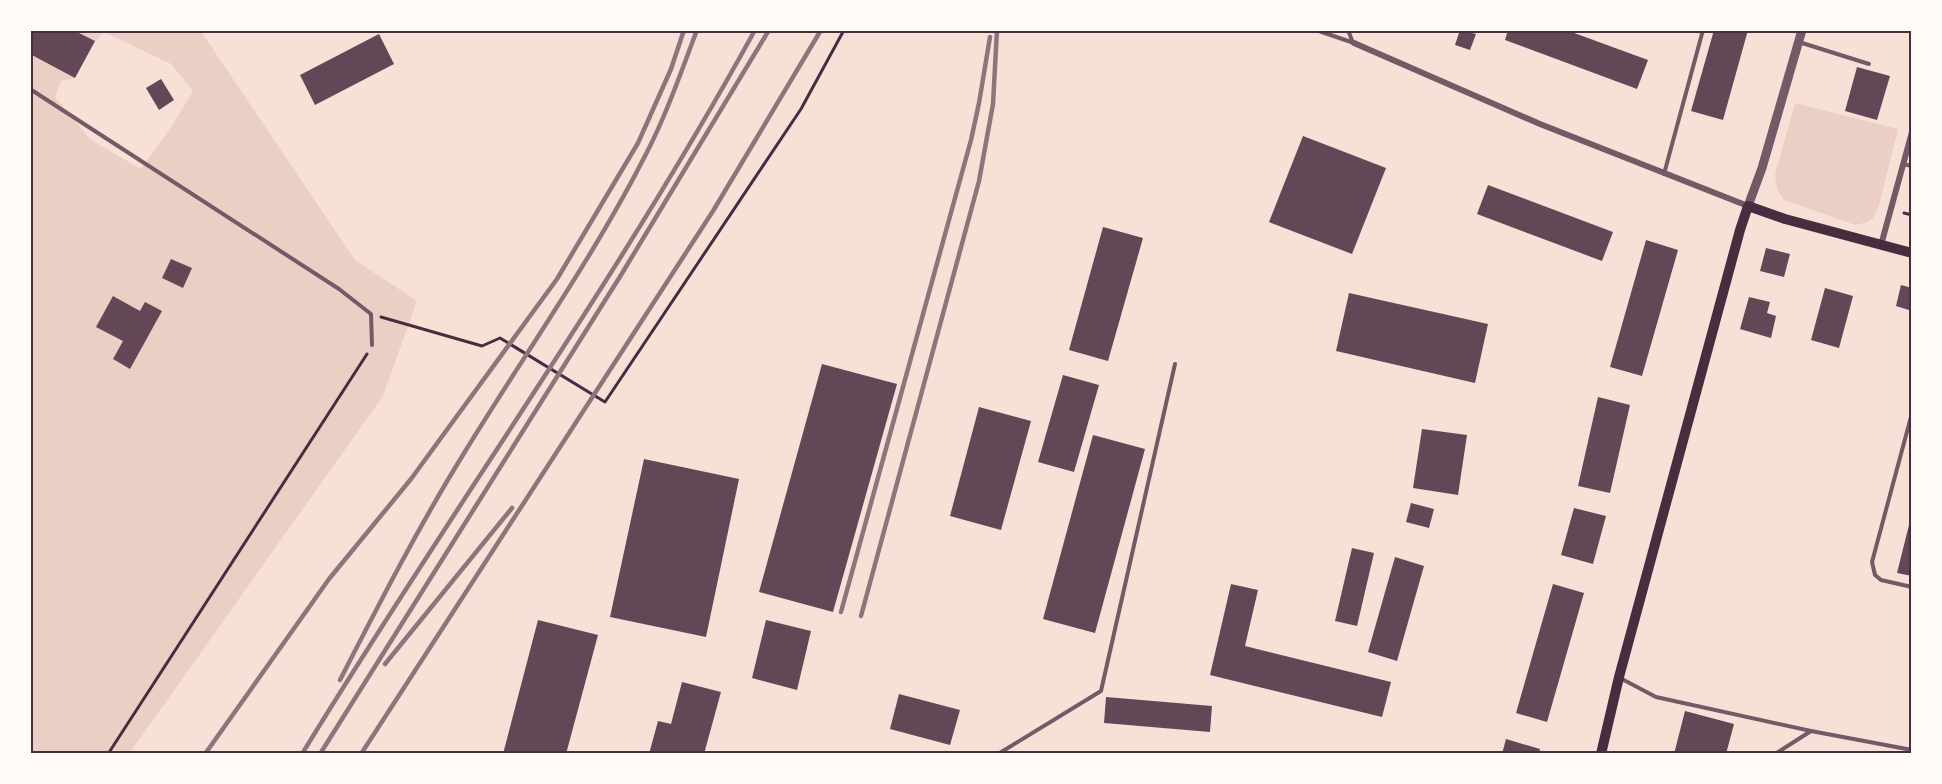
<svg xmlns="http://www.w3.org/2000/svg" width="1942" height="784" font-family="Montserrat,sans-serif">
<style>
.green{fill:#ebcfc5;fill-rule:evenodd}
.building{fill:#644757}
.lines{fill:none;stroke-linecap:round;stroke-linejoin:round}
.path{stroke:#4a2c40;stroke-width:3}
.service{stroke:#755966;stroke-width:4}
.minor{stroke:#755966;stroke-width:6}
.tertiary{stroke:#755966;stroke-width:9}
.secondary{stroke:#4a2c40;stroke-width:10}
.rail{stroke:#8f747c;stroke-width:4.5}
.neatline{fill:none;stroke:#4a2c40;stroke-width:2}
</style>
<rect width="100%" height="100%" fill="#f7e1d7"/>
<g class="green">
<path d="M30,30H200L355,260L417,301L383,396L129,754H30ZM104,32L171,64L193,91L169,130L141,169L91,140L55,97L61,81L75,78L95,42Z"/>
<polygon points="1795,103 1898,129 1878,209 1873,218 1868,222 1855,225 1784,200 1777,189 1775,175"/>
</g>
<g class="building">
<polygon points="30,30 73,30 95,41 75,78 30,54"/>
<polygon points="1460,30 1476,34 1470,50 1455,45"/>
<polygon points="1508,30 1566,30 1648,60 1637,89 1505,40"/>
<polygon points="1714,30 1748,30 1723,120 1691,111"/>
<polygon points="379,34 394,64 315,105 300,75"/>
<polygon points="1857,67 1890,76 1877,120 1845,111"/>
<polygon points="161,79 174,100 159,110 146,88"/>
<polygon points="1303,136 1386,168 1352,254 1269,222"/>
<polygon points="1488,185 1613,232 1602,261 1477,214"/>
<polygon points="1103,227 1143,238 1108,361 1069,350"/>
<polygon points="1646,240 1678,250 1642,376 1610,367"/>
<polygon points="1766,248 1790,254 1784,277 1760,271"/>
<polygon points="171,259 192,268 183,288 162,278"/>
<polygon points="1901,285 1912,288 1912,311 1896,306"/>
<polygon points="1825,288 1853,296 1839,348 1811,340"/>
<polygon points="1349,293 1488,324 1475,383 1336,351"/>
<polygon points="113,296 140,311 145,302 162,311 130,369 113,359 123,341 96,327"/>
<polygon points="1749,297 1770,302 1767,313 1776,316 1771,338 1740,329"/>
<polygon points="822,364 897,384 833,612 759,592"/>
<polygon points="1063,375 1099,385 1074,472 1038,462"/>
<polygon points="1598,397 1630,405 1610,493 1578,486"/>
<polygon points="979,407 1031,421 1001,530 950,516"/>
<polygon points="1422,429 1467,435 1458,495 1413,488"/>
<polygon points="1093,435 1145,449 1095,633 1043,619"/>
<polygon points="644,459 739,479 706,637 610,617"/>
<polygon points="1411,503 1434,509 1429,528 1406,522"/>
<polygon points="1574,508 1606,516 1593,564 1561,555"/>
<polygon points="1911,517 1912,517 1912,576 1897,573"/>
<polygon points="1352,548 1374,553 1357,626 1335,621"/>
<polygon points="1395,557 1424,566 1397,661 1368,652"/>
<polygon points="1231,584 1258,590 1245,646 1391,682 1382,717 1210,675"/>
<polygon points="1553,584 1584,593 1547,722 1516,713"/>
<polygon points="538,620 598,635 566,754 503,754"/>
<polygon points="766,620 811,631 797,690 752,678"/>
<polygon points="682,682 721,692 704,754 649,754 658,721 671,724"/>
<polygon points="899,694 960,710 950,745 890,729"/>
<polygon points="1106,697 1212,706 1210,732 1104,723"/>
<polygon points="1685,711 1734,724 1726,754 1714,752 1714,754 1674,754"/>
<polygon points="1506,739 1540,749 1539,754 1502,754"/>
</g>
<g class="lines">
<g class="path">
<polyline points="1904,213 1912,215"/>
<polyline points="381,317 482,346 500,338 605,402 801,109 844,30"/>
<polyline points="108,754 367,354"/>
</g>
<g class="service">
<polyline points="1316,30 1354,43"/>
<polyline points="1348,30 1353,43"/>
<polyline points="1799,42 1869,64"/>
<polyline points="30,89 339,289 371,314 372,345"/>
<polyline points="1903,164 1912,166"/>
<polyline points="1664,174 1703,30"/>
<polyline points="1912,413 1872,562 1875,575 1881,580 1912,587"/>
<polyline points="1620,678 1656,697 1811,731 1912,750"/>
<polyline points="998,754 1101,691 1175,364"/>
<polyline points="1775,754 1811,731"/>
</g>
<g class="minor">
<polyline points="1354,43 1540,124 1748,206"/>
<polyline points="1881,245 1912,132"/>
</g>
<polyline class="tertiary" points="1748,206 1762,168 1802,30"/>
<polyline class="secondary" points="1601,754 1619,677 1740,230 1748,206 1785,219 1912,253"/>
<g class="rail">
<polyline points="841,612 971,140 979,103 990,37"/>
<polyline points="861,616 979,181 993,104 997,30"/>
<polyline points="385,664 512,508"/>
<path d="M340,680C380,602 420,524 466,450C526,352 593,258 645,156C666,116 681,72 697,30"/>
<polyline points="205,754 329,579 411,479 557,279 638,143 671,69 684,30"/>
<path d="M302,754C450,511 618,280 755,30"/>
<polyline points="320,754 621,275 769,30"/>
<polyline points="361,754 713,211 821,30"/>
</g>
</g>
<rect width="1942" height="784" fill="none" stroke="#fffaf5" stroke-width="63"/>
<rect x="32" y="32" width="1878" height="720" class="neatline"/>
</svg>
